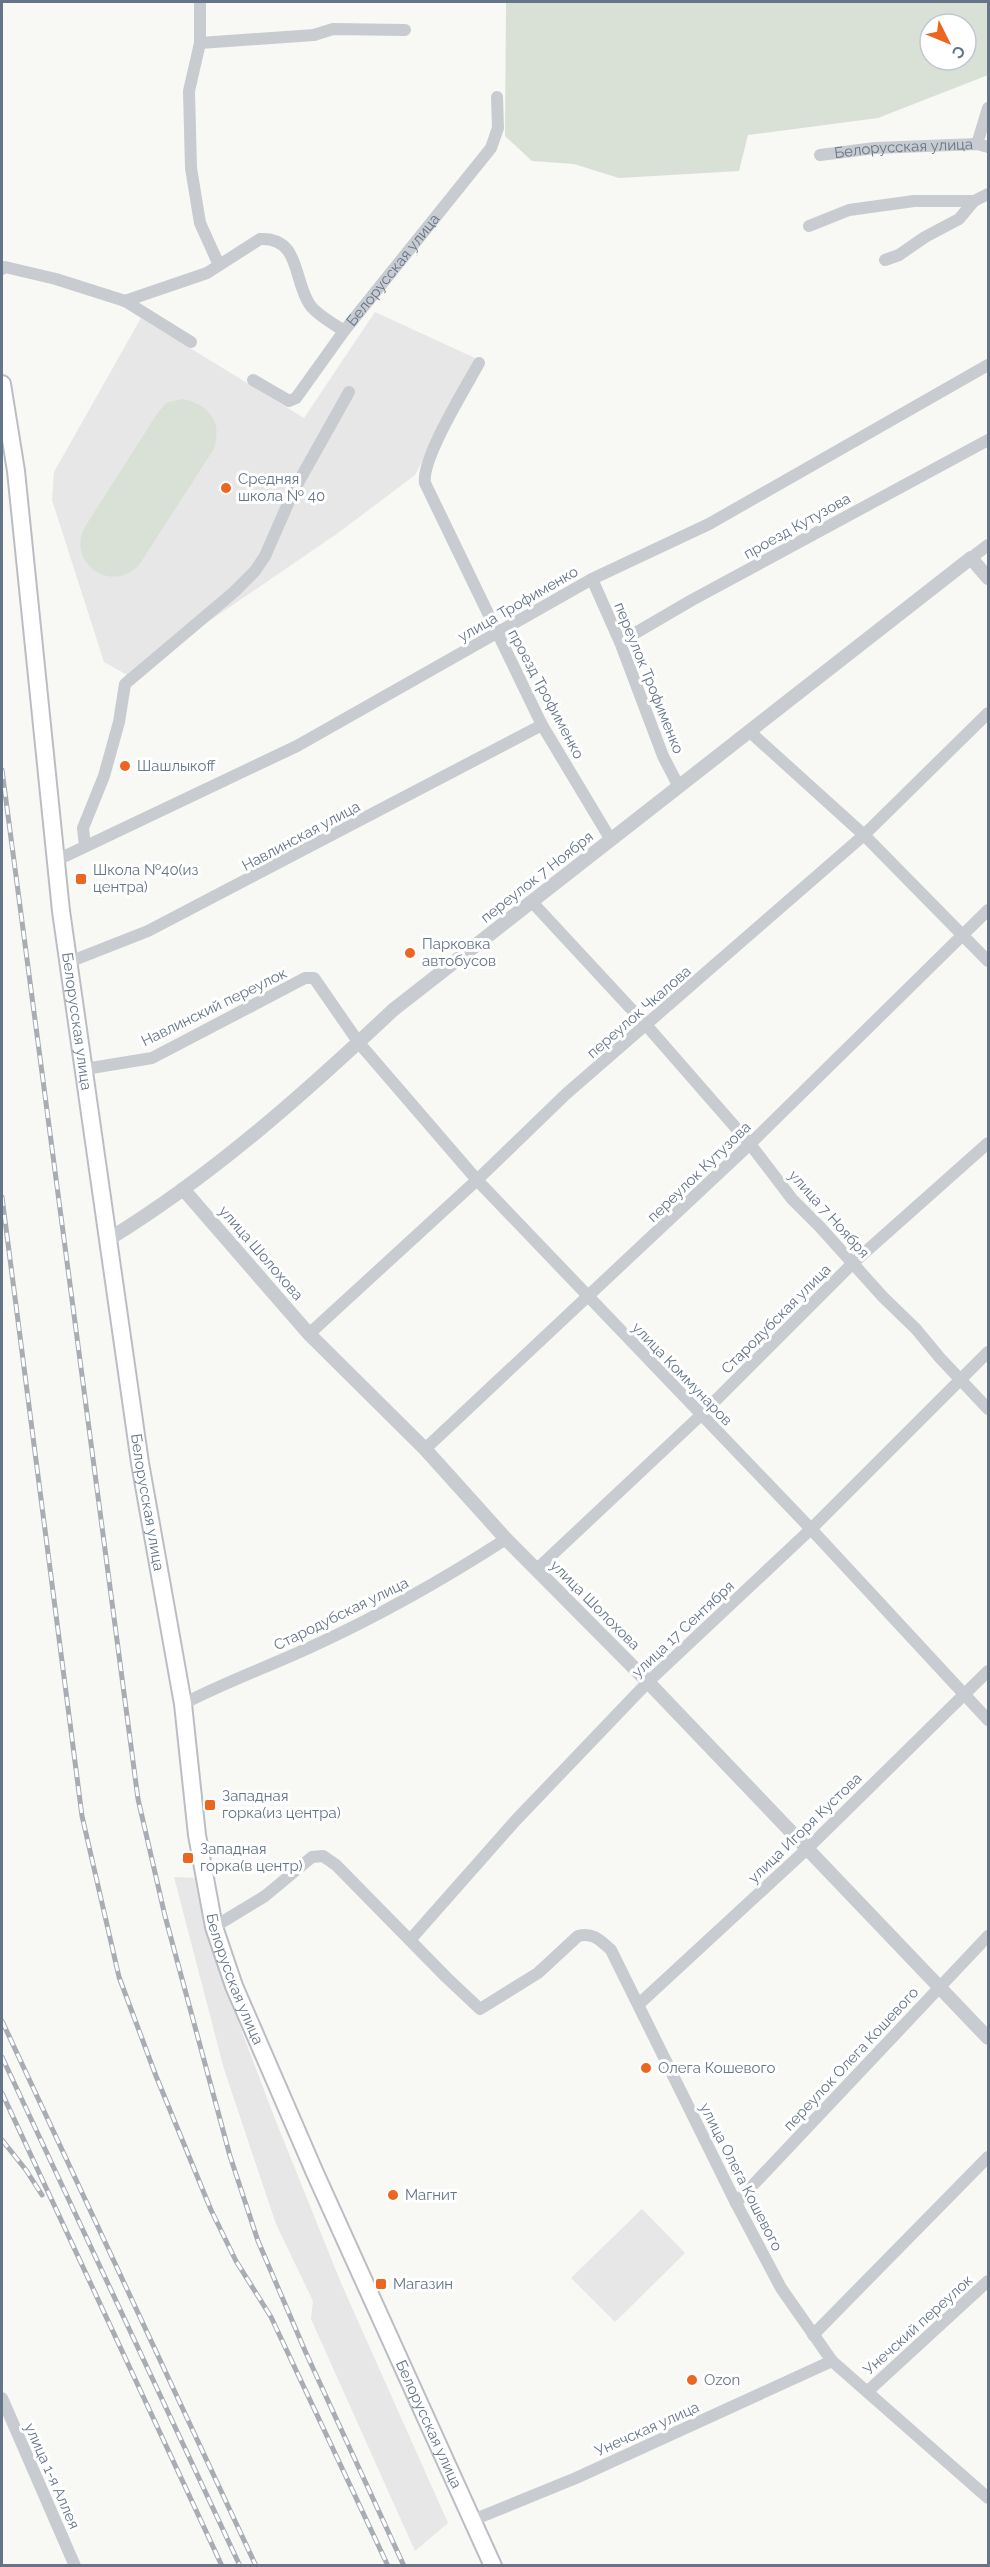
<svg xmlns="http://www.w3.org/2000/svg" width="990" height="2567" font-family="Raleway,sans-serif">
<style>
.built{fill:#e6e7e6}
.green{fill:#d9e0d6;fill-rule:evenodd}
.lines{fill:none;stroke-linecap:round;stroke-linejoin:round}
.secondary-casing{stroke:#babec4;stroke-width:20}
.minor{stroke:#c8cbcf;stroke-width:12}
.tertiary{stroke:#c8cbcf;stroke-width:14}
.secondary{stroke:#fff;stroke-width:16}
.rail-casing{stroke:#a8adb4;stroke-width:5}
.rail{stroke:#fff;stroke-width:3;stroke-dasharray:9;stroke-linecap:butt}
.poi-dot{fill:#ed6620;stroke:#fff;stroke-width:2}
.labels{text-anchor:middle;stroke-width:6;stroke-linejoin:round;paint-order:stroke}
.street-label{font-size:15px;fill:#657588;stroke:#fff}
.poi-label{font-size:15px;fill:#657588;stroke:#fff;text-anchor:start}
</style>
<rect width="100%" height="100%" fill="#f8f8f5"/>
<g class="built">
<polygon points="375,312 475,358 415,475 338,533 129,676 104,662 52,500 54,472 141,318 304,418"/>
<polygon points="174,1877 196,1878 239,2024 275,2119 341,2283 448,2523 415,2551 311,2319 313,2301 276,2224 224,2069"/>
<polygon points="642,2209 685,2253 615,2322 571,2278"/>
</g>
<g class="green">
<path d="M506,2H988V75L878,118L748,135L739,171L619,178L574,164L532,161L505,136ZM930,24H966V60H930Z"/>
<path d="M182,399C208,404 224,422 213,450L139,565C113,593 69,566 83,530L157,414L166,403Z"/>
</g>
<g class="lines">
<defs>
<g id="secondary">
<path id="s3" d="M2,384L16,471L61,911L140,1463L183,1704L197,1835L214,1927L234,1986L315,2173L493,2566"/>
</g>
</defs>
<use href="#secondary" class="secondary-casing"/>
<g class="minor">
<polyline points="200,2 200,43 189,91 191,168 200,223 219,265"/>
<polyline points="200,43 314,35 333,29 405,30"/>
<polyline points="977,144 988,108"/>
<path id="s1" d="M820,155L875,148L977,144L988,147"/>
<polyline points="809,226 849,210 914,201 974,201"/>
<polyline points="885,260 899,255 925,237 959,219 974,201 988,194"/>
<polyline points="2,269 5,267 56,279 125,301 191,342"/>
<path d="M125,301L207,273L260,239C301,237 293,281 310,305C317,315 334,324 344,331"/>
<path d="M479,363C466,387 421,459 425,483L542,725L611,840"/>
<path id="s2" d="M253,380L289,401L296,398L344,331L491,148L498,128L497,97"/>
<polyline points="971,558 988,545"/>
<polyline points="592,579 620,642 663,756 679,787"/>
<polyline points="620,642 692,600 988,440"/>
<polyline points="749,731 864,835 988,961"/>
<polyline points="85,846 83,828 104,776 119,722 125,684 234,592 255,571 265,556 294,490 349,392"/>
<polyline points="57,860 297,746 592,579 709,524 988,365"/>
<polyline points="532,902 647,1026 750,1144 792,1199 820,1227 883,1297 916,1329 940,1358 988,1409"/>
<polyline points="69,962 148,931 542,725"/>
<polyline points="85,1069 152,1058 305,978 314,978 359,1043 477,1180 811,1529 988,1720"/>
<polyline points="309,1334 477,1180 566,1094 864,835 988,713"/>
<polyline points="425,1449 750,1144 988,910"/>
<polyline points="537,1569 701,1415 853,1263 988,1143"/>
<path d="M183,1704C225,1682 270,1666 313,1646C381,1615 444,1579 506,1539"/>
<path d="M214,1927L265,1896L312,1857L323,1856L336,1865L447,1978L480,2009L538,1973L578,1936C593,1932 600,1940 611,1950L736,2203L781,2288L832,2361L988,2498"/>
<polyline points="410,1940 516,1820 648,1682 811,1529 988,1352"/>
<polyline points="639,2004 808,1848 988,1671"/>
<polyline points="736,2203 988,1936"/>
<polyline points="813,2335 988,2157"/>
<polyline points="868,2391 988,2281"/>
<polyline points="2,2398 75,2566"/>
<polyline points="473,2520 576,2478 832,2361"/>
</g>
<g class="tertiary">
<polyline points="183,1189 309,1334 425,1449 506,1539 648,1682 988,2038"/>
<path d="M109,1239C212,1176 305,1093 393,1010L971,558L988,578"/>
</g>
<use href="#secondary" class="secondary"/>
<defs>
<g id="rail">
<polyline points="2,770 138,1799 165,1916 230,2156 258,2241 306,2353 404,2566"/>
<polyline points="2,1197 82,1816 119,1977 156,2076 211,2210 236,2261 271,2317 388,2566"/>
<polyline points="2,2021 256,2566"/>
<polyline points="2,2057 240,2566"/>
<polyline points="2,2093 222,2566"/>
<polyline points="2,2140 26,2170 42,2195"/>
</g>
</defs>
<use href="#rail" class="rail-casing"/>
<use href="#rail" class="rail"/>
</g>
<g class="poi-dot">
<circle cx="226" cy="488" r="6"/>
<circle cx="125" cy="766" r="6"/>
<rect x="75" y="873" width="12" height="12" rx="3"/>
<circle cx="410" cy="953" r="6"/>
<rect x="204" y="1799" width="12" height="12" rx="3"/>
<rect x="182" y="1852" width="12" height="12" rx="3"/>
<circle cx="646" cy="2068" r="6"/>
<circle cx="393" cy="2195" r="6"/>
<rect x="375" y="2278" width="12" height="12" rx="3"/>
<circle cx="692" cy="2380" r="6"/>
</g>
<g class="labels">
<g class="street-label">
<text dy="5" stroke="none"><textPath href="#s1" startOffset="84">Белорусская улица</textPath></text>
<text dy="5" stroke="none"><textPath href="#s2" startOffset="210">Белорусская улица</textPath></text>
<text transform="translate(797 526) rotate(-29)" y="5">проезд Кутузова</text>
<text transform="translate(518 604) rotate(-30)" y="5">улица Трофименко</text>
<text transform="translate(649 678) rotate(68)" y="5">переулок Трофименко</text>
<text transform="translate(546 694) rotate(62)" y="5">проезд Трофименко</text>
<text transform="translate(301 836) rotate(-28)" y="5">Навлинская улица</text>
<text transform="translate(537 877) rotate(-38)" y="5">переулок 7 Ноября</text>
<text transform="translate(214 1007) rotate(-26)" y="5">Навлинский переулок</text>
<text transform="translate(639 1012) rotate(-41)" y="5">переулок Чкалова</text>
<text dy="5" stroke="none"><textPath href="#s3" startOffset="642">Белорусская улица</textPath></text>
<text transform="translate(699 1172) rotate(-44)" y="5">переулок Кутузова</text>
<text transform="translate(829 1214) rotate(48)" y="5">улица 7 Ноября</text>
<text transform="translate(261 1253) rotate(49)" y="5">улица Шолохова</text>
<text transform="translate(776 1319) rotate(-45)" y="5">Стародубская улица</text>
<text transform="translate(682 1374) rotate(46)" y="5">улица Коммунаров</text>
<text dy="5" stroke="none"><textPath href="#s3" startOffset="1128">Белорусская улица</textPath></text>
<text transform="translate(595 1605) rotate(45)" y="5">улица Шолохова</text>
<text transform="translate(341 1614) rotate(-26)" y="5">Стародубская улица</text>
<text transform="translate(683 1629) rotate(-43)" y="5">улица 17 Сентября</text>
<text transform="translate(805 1828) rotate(-44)" y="5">улица Игоря Кустова</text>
<text dy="5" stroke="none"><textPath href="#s3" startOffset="1614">Белорусская улица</textPath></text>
<text transform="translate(851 2059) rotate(-47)" y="5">переулок Олега Кошевого</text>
<text transform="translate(741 2177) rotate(63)" y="5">улица Олега Кошевого</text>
<text transform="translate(918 2325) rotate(-42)" y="5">Унечский переулок</text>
<text dy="5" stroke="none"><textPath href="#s3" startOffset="2100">Белорусская улица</textPath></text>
<text transform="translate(647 2429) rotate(-24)" y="5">Унечская улица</text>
<text transform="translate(52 2476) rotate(66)" y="5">улица 1-я Аллея</text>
</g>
<g class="poi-label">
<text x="238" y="484">Средняя<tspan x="238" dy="17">школа № 40</tspan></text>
<text x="137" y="771">Шашлыкоff</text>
<text x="93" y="875">Школа №40(из<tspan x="93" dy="17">центра)</tspan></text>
<text x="422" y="949">Парковка<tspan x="422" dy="17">автобусов</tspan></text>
<text x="222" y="1801">Западная<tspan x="222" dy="17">горка(из центра)</tspan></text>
<text x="200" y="1854">Западная<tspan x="200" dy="17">горка(в центр)</tspan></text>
<text x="658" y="2073">Олега Кошевого</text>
<text x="405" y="2200">Магнит</text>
<text x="393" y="2289">Магазин</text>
<text x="704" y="2385">Ozon</text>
</g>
</g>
<rect width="990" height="2567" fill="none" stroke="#657588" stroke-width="6"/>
<g transform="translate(948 42) rotate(133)"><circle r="28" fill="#ffffff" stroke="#c1c8cf" stroke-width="1.5"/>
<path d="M0-4.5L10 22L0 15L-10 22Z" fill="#ed6620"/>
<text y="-9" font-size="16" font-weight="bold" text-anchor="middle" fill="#657588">С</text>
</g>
</svg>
